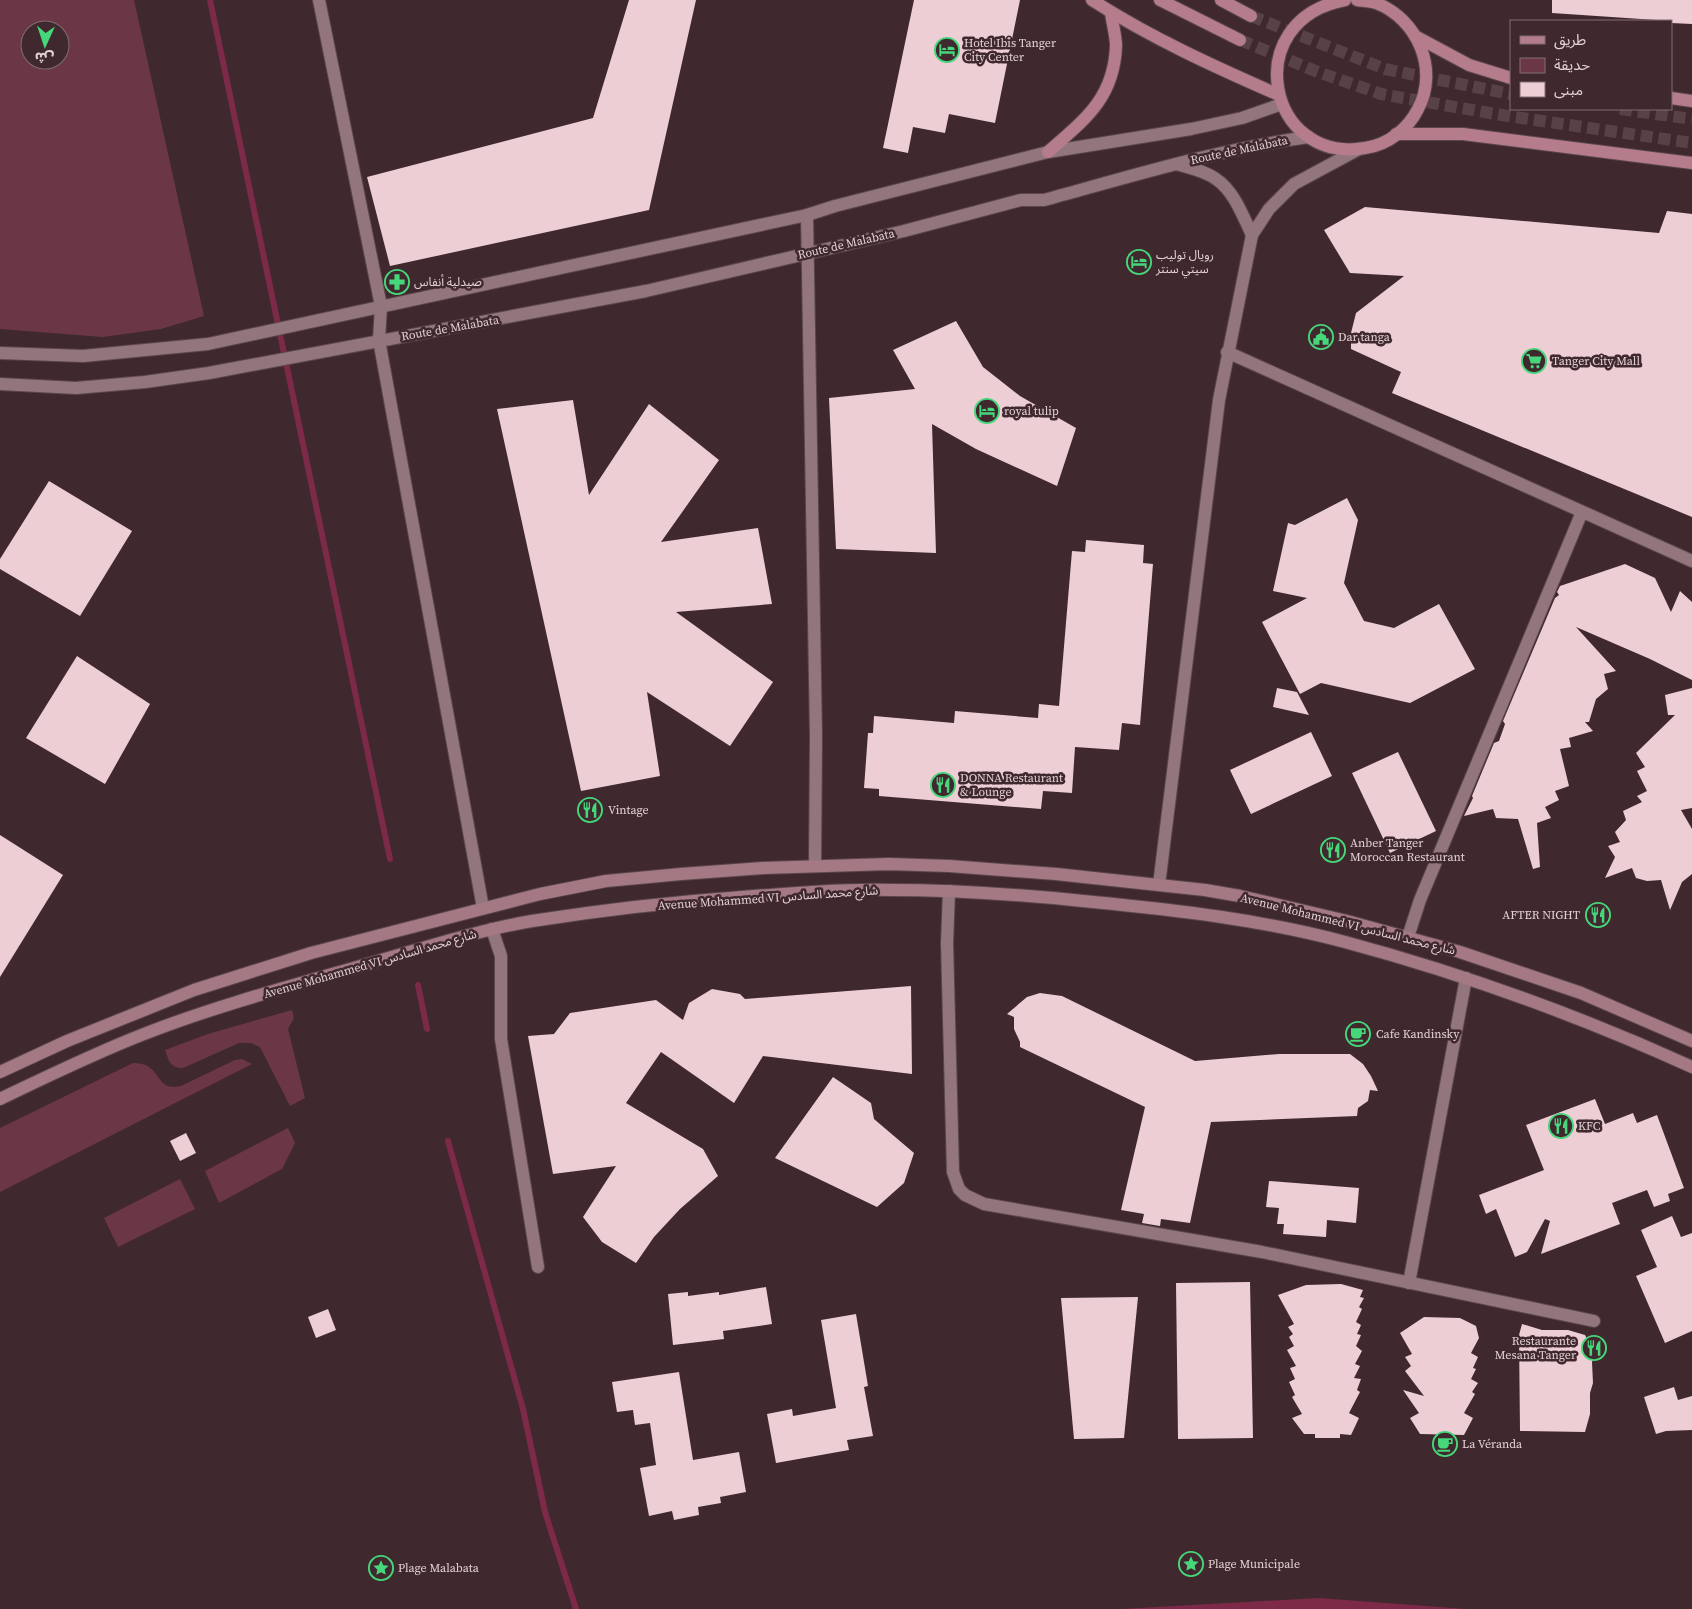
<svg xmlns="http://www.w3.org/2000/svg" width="1692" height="1609" font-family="'Source Serif 4','Noto Sans Arabic',serif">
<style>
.green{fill:#6b3747;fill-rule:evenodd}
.water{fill:#7c2a47}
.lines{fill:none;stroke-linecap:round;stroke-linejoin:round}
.stream{stroke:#7c2a47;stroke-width:6}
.building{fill:#edced5}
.primary-tunnel{stroke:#584248;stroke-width:12;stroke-dasharray:12 6;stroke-linecap:butt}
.minor-casing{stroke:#5b474c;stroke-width:14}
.tertiary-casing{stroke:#5b474c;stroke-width:14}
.secondary-casing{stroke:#5b474c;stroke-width:14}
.primary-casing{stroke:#5b474c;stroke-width:14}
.minor{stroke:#93767d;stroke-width:12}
.tertiary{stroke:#93767d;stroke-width:12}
.secondary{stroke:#a47984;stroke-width:12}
.primary{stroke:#b57d8c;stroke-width:12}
.labels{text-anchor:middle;stroke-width:5;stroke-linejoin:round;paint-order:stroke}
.poi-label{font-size:12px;fill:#e2d2d6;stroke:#40282f;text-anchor:start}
.street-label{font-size:12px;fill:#e2d2d6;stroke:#40282f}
</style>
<rect width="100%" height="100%" fill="#40282f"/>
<g class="green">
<path d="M0,0H134L204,316L161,329L103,337L0,329ZM30,30H60V60H30Z"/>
<path d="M292,1010L294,1018L288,1029L305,1098L290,1106L260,1047L251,1043H239L183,1068C170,1068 169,1061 165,1050L208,1034Z"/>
<path d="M242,1059L252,1064L0,1192V1128L133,1063C139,1063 145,1064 149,1067C163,1078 159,1090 181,1086L235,1060Z"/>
<polygon points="288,1128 295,1143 282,1169 219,1203 205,1171"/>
<polygon points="180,1179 195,1209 118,1247 104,1218"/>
</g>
<polygon class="water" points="1319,1598 1466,1609 1122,1609"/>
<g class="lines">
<g class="stream">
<polyline points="210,0 390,859"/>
<polyline points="418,985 427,1029"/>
<polyline points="448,1141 523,1409 545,1512 576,1609"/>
</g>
</g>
<g class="building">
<polygon points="629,0 696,0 649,210 390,266 367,177 593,118"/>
<polygon points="914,0 1020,0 995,123 949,114 945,133 913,127 908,153 883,148"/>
<polygon points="1552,0 1692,0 1692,24 1671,23 1671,21 1552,13"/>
<polygon points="1365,207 1659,233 1667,211 1692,214 1692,517 1392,393 1401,372 1351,349 1351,333 1356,313 1404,276 1350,273 1324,230"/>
<polygon points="956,321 983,367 1020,396 1076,428 1057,486 976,449 932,424 936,553 836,549 829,398 915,389 893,350"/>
<polygon points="573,400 589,495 649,404 719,460 661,542 758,528 772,604 676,612 773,682 730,746 647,692 660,776 581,791 497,409"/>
<polygon points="49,481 132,531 80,616 0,569 0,559"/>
<polygon points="1347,498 1358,520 1344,583 1364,621 1394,628 1439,604 1475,669 1410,703 1321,683 1300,694 1262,622 1307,598 1273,591 1288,523 1295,525"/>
<polygon points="1086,540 1144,545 1143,563 1153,564 1140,725 1122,723 1119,750 1075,747 1072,793 1043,791 1041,809 879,796 879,789 864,788 868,733 873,733 874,716 954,723 955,711 1038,718 1039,704 1059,706 1072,551 1085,552"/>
<polygon points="1625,564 1655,578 1671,612 1680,591 1692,602 1692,680 1650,659 1576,627 1616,671 1604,674 1608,689 1596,699 1589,722 1585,722 1593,731 1569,738 1571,747 1560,749 1569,786 1555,791 1559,800 1545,807 1551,818 1537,823 1540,867 1533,869 1518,819 1496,818 1493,809 1464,816 1473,798 1472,796 1494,743 1499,741 1505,724 1503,721 1555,598 1559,595 1557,592 1560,586"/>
<polygon points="77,656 150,704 105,784 26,738"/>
<polygon points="1277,688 1297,692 1309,715 1273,707"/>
<polygon points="1692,688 1692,808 1681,810 1692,829 1692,874 1682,882 1670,910 1661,880 1647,881 1636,878 1632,868 1605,878 1615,857 1608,846 1620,842 1615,832 1626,820 1623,811 1642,802 1637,796 1647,791 1637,771 1645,767 1636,753 1675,715 1668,715 1665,695"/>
<polygon points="1311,732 1332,776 1251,814 1230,770"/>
<polygon points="1398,752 1436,831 1390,853 1352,773"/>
<polygon points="0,835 63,875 0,977"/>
<polygon points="911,986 912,1074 763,1056 734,1103 661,1052 626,1103 703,1149 718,1176 680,1209 654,1237 636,1263 602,1242 583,1217 616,1166 553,1174 528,1036 554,1034 570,1013 656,1000 683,1020 689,1003 712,989 740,994 745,999"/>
<polygon points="1040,993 1062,996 1195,1061 1279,1054 1350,1054 1363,1064 1371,1076 1378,1091 1370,1090 1368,1101 1358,1108 1357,1116 1211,1122 1190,1223 1161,1219 1160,1226 1142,1223 1144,1214 1121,1210 1145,1107 1020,1047 1020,1042 1014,1029 1014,1017 1007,1014 1027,997"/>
<polygon points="833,1077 871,1103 874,1119 914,1153 904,1183 877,1207 775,1158"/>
<polygon points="1595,1099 1605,1124 1633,1113 1637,1123 1657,1115 1684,1188 1668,1194 1670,1201 1654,1207 1647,1190 1612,1203 1620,1224 1541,1254 1550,1221 1545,1219 1527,1252 1515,1257 1496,1209 1486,1214 1479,1195 1544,1170 1526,1125"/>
<polygon points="186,1133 196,1153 180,1161 170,1141"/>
<polygon points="1269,1181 1359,1188 1356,1223 1327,1220 1326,1237 1283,1234 1284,1224 1277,1224 1279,1208 1266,1207"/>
<polygon points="1672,1216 1681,1237 1692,1233 1692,1331 1665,1343 1636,1276 1657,1267 1641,1230"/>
<polygon points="1250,1282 1253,1438 1178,1439 1176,1283"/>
<polygon points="1341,1284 1363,1290 1360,1297 1364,1298 1359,1307 1362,1309 1356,1322 1361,1325 1357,1334 1361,1335 1356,1346 1362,1351 1355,1364 1360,1366 1354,1378 1361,1379 1357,1390 1360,1392 1349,1413 1359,1418 1351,1435 1340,1434 1340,1438 1315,1438 1315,1434 1304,1434 1292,1418 1302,1414 1292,1397 1295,1395 1289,1382 1295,1379 1290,1368 1296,1366 1287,1350 1294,1346 1289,1337 1293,1334 1288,1327 1294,1324 1278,1295 1306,1285"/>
<polygon points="766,1287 772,1324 723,1331 724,1339 673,1345 668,1294 688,1292 688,1296 719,1292 719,1295"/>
<polygon points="1138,1297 1124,1438 1074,1439 1061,1298"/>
<polygon points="328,1309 336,1330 316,1338 308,1317"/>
<polygon points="856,1314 868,1386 864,1387 873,1436 847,1440 849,1450 776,1463 767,1414 792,1409 793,1416 836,1408 821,1320"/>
<polygon points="1424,1317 1460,1318 1476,1326 1479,1338 1471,1353 1478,1357 1473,1368 1476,1369 1471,1379 1478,1383 1472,1392 1475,1394 1464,1413 1473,1418 1464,1435 1420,1434 1410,1418 1419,1413 1403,1390 1424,1396 1405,1371 1411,1366 1405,1357 1412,1354 1400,1333"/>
<polygon points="1522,1324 1542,1330 1568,1330 1585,1335 1595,1354 1592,1362 1593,1383 1590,1393 1590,1414 1585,1432 1520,1431 1519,1335"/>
<polygon points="679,1372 693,1460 739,1452 746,1492 720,1497 721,1503 698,1507 699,1515 674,1520 672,1511 649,1516 640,1468 656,1465 650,1423 635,1425 633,1410 617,1412 612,1382"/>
<polygon points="1674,1387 1678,1400 1692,1396 1692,1430 1666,1431 1656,1434 1644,1397"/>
</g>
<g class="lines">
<g class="primary-tunnel">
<polyline points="1251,16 1385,69 1511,94"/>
<polyline points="1240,40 1318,72 1381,94 1495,114 1692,143"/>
<polyline points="1620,109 1692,119"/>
</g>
<defs>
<g id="minor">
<polyline points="319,0 381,306 379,340 483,908"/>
<polyline points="807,215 816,736 815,866"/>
<polyline points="1227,352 1692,561"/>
<polyline points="1159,885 1219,400 1252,235 1269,209 1294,184 1359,149"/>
<polyline points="949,891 947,943 953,1172 959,1189 965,1195 984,1204 1262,1252 1594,1321"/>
<polyline points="492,929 501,956 501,1039 538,1267"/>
<polyline points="1408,937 1420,900 1582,512"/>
<polyline points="1409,1283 1466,978"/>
</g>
<g id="tertiary">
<path d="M1176,164C1190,168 1205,171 1216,179C1234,191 1243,216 1252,235"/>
<polyline points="0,353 83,356 208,344 807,215 835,206 1048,152 1191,129 1242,118 1282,104"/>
<path d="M0,384L76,388L145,382L209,373L646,291L904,231L1021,200H1044C1132,176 1219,149 1309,137"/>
</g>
<g id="secondary">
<polyline points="0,1072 67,1041 194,990 311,953 540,894 606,881 681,874 763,868 889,864 949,866 1056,874 1205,890 1240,896 1347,921 1460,952 1581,993 1692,1041"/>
<path d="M0,1099C48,1076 95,1053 144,1034C218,1005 295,985 371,963C424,948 478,930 532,921C602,910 672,902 742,897C792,893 842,889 891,890C959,890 1026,895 1093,902C1177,910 1263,920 1345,942C1464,974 1580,1016 1692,1067"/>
</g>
<g id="primary">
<path d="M1092,0C1151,38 1215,67 1279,95"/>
<polyline points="1160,0 1240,40"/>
<polyline points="1221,0 1251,16"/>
<path d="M1345,0C1238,20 1267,165 1365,148C1388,145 1408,129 1418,109C1439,70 1418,19 1376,3C1370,1 1363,1 1357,0"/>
<polyline points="1415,36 1469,65 1511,78"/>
<polyline points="1671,98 1692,101"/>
<polyline points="1396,134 1463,134 1692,163"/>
<path d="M1048,152C1084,120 1114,99 1116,46C1116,35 1112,23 1111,12"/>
</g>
</defs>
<use href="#minor" class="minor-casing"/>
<use href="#tertiary" class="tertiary-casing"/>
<use href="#secondary" class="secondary-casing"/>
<use href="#primary" class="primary-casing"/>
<use href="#minor" class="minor"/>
<use href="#tertiary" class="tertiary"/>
<use href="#secondary" class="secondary"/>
<use href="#primary" class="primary"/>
</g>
<defs>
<symbol id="hotel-ring" viewBox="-11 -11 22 22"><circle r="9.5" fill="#40282f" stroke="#45d77a" stroke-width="1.5"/><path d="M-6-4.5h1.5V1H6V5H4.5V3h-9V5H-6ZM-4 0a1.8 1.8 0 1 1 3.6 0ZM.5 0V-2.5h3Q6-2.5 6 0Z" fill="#45d77a"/></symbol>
<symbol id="pharmacy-ring" viewBox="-11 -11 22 22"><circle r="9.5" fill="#40282f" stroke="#45d77a" stroke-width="1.5"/><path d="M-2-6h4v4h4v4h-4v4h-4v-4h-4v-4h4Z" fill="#45d77a"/></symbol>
<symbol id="civic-ring" viewBox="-11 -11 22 22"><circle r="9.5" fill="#40282f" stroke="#45d77a" stroke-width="1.5"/><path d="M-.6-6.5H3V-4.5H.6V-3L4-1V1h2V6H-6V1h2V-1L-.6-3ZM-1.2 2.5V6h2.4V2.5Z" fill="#45d77a"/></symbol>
<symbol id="supermarket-ring" viewBox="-11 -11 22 22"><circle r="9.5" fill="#40282f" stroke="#45d77a" stroke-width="1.5"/><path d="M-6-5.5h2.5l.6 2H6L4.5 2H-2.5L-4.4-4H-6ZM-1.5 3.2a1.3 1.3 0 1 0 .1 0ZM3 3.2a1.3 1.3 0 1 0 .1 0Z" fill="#45d77a"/></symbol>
<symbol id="restaurant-ring" viewBox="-11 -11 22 22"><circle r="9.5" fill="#40282f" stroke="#45d77a" stroke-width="1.5"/><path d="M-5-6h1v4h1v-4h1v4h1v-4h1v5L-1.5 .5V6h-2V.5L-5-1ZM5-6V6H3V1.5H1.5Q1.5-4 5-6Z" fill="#45d77a"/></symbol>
<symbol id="cafe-ring" viewBox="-11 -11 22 22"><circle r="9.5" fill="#40282f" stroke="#45d77a" stroke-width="1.5"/><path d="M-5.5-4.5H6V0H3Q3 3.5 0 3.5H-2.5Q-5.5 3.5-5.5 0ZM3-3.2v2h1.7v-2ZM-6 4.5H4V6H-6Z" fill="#45d77a"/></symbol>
<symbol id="sight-ring" viewBox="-11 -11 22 22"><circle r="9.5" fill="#40282f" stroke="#45d77a" stroke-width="1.5"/><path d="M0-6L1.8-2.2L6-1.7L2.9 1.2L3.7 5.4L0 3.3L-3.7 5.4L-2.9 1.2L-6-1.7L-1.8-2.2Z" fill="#45d77a"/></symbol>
</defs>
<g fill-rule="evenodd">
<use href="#hotel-ring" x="933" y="36" width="28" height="28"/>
<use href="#hotel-ring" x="1125" y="248" width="28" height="28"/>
<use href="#pharmacy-ring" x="383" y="268" width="28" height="28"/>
<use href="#civic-ring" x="1307" y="323" width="28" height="28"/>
<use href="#supermarket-ring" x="1520" y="347" width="28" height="28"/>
<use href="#hotel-ring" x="973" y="397" width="28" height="28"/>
<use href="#restaurant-ring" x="929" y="771" width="28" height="28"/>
<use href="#restaurant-ring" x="576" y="796" width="28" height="28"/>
<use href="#restaurant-ring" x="1319" y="836" width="28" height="28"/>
<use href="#restaurant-ring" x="1584" y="901" width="28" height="28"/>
<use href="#cafe-ring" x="1344" y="1020" width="28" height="28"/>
<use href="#restaurant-ring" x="1547" y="1112" width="28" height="28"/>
<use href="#restaurant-ring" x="1580" y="1334" width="28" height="28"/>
<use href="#cafe-ring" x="1431" y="1430" width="28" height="28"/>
<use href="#sight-ring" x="1177" y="1550" width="28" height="28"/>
<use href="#sight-ring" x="367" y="1554" width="28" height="28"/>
</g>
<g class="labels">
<g class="poi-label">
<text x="964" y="47">Hotel Ibis Tanger<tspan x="964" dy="14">City Center</tspan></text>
<text x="1156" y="259">رويال توليب<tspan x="1156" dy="14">سيتي سنتر</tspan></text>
<text x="414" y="286">صيدلية أنفاس</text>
<text x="1338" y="341">Dar tanga</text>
<text x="1552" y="365">Tanger City Mall</text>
<text x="1004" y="415">royal tulip</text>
<text x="960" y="782">DONNA Restaurant<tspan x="960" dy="14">&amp; Lounge</tspan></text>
<text x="608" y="814">Vintage</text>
<text x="1350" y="847">Anber Tanger<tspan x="1350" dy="14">Moroccan Restaurant</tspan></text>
<text x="1580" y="919" text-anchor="end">AFTER NIGHT</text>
<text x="1376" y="1038">Cafe Kandinsky</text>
<text x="1578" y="1130">KFC</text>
<text x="1576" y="1345" text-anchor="end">Restaurante<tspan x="1576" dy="14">Mesana Tanger</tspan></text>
<text x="1462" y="1448">La Véranda</text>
<text x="1208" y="1568">Plage Municipale</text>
<text x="398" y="1572">Plage Malabata</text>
</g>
<g class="street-label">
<text transform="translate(1239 150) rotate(-12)" y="4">Route de Malabata</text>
<text transform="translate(846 244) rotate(-13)" y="4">Route de Malabata</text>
<text transform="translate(450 328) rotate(-10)" y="4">Route de Malabata</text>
<text transform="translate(768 898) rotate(-4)" y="4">Avenue Mohammed VI شارع محمد السادس</text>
<text transform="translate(1348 924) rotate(14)" y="4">Avenue Mohammed VI شارع محمد السادس</text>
<text transform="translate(370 964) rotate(-16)" y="4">Avenue Mohammed VI شارع محمد السادس</text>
</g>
</g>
<rect x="1510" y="20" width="162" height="90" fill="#40282f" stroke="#816c72"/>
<rect x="1520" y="36" width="25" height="8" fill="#b57d8c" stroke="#816c72"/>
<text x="1554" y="45" font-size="15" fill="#e2d2d6">طريق</text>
<rect x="1520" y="58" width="25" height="15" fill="#6b3747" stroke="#816c72"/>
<text x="1554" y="70" font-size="15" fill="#e2d2d6">حديقة</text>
<rect x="1520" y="82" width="25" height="15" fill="#edced5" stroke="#816c72"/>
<text x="1554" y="95" font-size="15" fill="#e2d2d6">مبنى</text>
<g transform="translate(45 45) rotate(183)"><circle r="24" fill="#40282f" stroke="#816c72"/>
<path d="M0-4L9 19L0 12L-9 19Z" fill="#45d77a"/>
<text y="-8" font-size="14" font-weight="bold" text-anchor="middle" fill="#e2d2d6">ش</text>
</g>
</svg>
